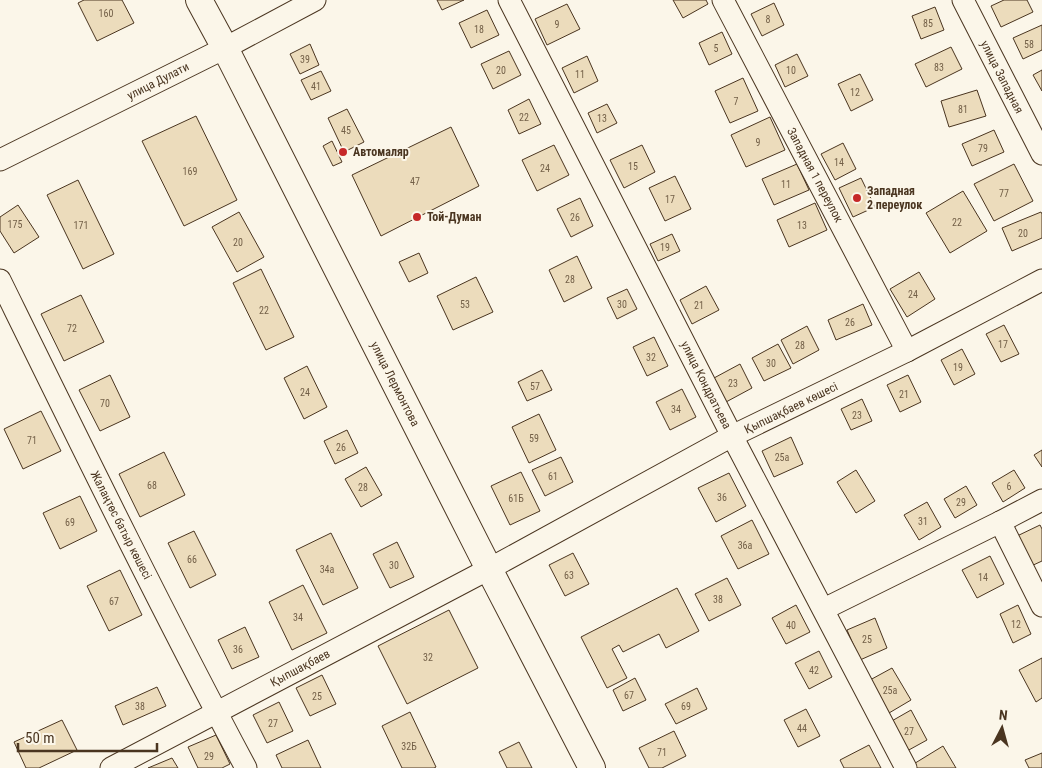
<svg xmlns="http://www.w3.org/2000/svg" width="1042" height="768" font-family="'Roboto Condensed',sans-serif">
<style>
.building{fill:#ecdcbc;stroke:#4a3520}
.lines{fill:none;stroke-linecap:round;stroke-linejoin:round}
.minor-casing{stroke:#4a3520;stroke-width:23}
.major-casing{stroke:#4a3520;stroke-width:28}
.minor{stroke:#fbf6e9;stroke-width:21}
.major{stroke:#fbf6e9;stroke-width:26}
.poi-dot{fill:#c62828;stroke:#fbf6e9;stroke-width:2}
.labels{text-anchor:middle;stroke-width:4;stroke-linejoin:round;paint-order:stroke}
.number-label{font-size:10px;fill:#725f47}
.street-label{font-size:12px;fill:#4a3520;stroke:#fbf6e9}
.poi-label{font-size:12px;font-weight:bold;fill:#4a3520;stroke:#fbf6e9;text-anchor:start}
</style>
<rect width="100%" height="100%" fill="#fbf6e9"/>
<g class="building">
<polygon points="84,0 122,0 134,23 97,41 78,3"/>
<polygon points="437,0 464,0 442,10"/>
<polygon points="673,0 706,0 708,4 683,18"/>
<polygon points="1004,0 1027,0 1033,12 1001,27 991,6"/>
<polygon points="774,3 784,25 762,36 751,14"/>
<polygon points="567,4 580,29 547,45 535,19"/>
<polygon points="935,7 944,30 921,39 912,16"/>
<polygon points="487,10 499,35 471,48 459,23"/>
<polygon points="1042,25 1042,50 1023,59 1013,38"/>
<polygon points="722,32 732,54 709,65 699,43"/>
<polygon points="310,44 319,65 300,74 290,54"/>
<polygon points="951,47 962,69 926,87 915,64"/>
<polygon points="509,51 521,75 493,89 481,64"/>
<polygon points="797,54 808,76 785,87 775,65"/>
<polygon points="587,56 598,81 574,93 562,68"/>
<polygon points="1042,70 1042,91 1033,75"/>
<polygon points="321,71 331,91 311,100 301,80"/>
<polygon points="860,74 873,100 851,111 838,84"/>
<polygon points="743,78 758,111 730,123 715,91"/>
<polygon points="977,90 986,116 949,127 941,101"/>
<polygon points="529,99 541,124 519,134 508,110"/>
<polygon points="607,104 617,123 597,133 588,113"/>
<polygon points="347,109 364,142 344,152 328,118"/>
<polygon points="196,116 237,200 184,226 142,141"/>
<polygon points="770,117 785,150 746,167 731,135"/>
<polygon points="451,127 479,186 381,236 352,175"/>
<polygon points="994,130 1004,152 972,166 962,144"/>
<polygon points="332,141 342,162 333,166 323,146"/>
<polygon points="843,143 856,169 835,180 821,154"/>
<polygon points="554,145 569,175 537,191 522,160"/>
<polygon points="642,145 655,172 624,188 610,160"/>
<polygon points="797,164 809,190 774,205 762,179"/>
<polygon points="1014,164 1033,201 994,221 974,184"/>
<polygon points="675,176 691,209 665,221 649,188"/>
<polygon points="861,178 875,207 853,217 839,188"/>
<polygon points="78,180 114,254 83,269 47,195"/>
<polygon points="963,191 987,231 950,253 926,213"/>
<polygon points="580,198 593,226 571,237 557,209"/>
<polygon points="815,203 827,230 789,247 777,220"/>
<polygon points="18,205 39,237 14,253 0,231 0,217"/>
<polygon points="239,212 264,257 237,272 212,227"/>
<polygon points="1041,212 1042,214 1042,238 1012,251 1002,228"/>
<polygon points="672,234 680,251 658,261 650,244"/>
<polygon points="419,253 428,273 409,282 399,262"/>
<polygon points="577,256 592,288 564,302 549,270"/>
<polygon points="261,269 294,337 266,350 233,283"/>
<polygon points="919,272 935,299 907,317 890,289"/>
<polygon points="476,277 493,312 453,330 437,296"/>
<polygon points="706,286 719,310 692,324 680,300"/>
<polygon points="627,289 637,309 617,319 607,298"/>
<polygon points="81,295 104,342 64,361 41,314"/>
<polygon points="863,304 872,325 836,340 828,320"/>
<polygon points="1004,325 1019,354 1001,362 986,334"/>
<polygon points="807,326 819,350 793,364 781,340"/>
<polygon points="654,337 668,366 647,376 633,347"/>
<polygon points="778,344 791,368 764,381 752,358"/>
<polygon points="962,349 975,374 954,385 941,360"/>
<polygon points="740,364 752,388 726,402 714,378"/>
<polygon points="307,366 327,407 304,419 284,378"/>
<polygon points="542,370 552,390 527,401 518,382"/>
<polygon points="110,375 130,417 100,431 79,390"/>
<polygon points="908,375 921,402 900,412 887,385"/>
<polygon points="682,389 696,417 670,430 656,402"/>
<polygon points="862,399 872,421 851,430 841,409"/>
<polygon points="41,411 61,451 23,469 4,429"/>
<polygon points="539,414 556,450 529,463 512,427"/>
<polygon points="347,430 358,453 335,464 324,441"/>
<polygon points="791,437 803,464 774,477 762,451"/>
<polygon points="1042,450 1042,467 1034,455"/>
<polygon points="164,452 185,495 140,517 119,474"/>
<polygon points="561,457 573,482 545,496 532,470"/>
<polygon points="366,467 382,495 361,507 345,479"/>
<polygon points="856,470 875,501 856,513 837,482"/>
<polygon points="1014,470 1025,488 1003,502 992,483"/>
<polygon points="521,472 540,511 510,525 491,486"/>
<polygon points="729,473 746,506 716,522 698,488"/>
<polygon points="966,486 977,505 955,518 944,499"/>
<polygon points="80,496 97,531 60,549 43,513"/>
<polygon points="927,502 941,527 919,540 904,515"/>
<polygon points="752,520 769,554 738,569 721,536"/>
<polygon points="1040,525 1042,529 1042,561 1029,567 1015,537"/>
<polygon points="194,531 216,575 190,588 168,543"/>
<polygon points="331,533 358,588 323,605 296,550"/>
<polygon points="397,542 414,577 390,588 373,554"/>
<polygon points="573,553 589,584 565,596 549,565"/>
<polygon points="990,556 1004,584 977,598 962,570"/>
<polygon points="120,570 142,615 109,631 87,586"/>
<polygon points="727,578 741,605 709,621 695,594"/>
<polygon points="303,585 327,633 292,650 269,602"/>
<polygon points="677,588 699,631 666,648 659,634 623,652 619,645 612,649 627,678 607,688 581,637"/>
<polygon points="796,605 810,632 786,644 772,618"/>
<polygon points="1018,605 1031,634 1013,643 1000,614"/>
<polygon points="449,610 478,668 407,704 378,646"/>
<polygon points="875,618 887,648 860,660 847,630"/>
<polygon points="245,627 259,657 232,669 218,640"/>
<polygon points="819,651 832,677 809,689 795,663"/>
<polygon points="1042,658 1042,698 1036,702 1019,670"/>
<polygon points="892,668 911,700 889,713 870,680"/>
<polygon points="322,675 336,704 310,716 296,688"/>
<polygon points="635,678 646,700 623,711 613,690"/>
<polygon points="157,687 166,706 123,725 115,706"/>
<polygon points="697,688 707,709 676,724 665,704"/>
<polygon points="279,702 293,731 267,743 253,715"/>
<polygon points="806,709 820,736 798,747 784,720"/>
<polygon points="911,710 927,740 907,751 890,722"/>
<polygon points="410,712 436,767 434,768 402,768 382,726"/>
<polygon points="62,720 77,750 39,768 26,768 14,742"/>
<polygon points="674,731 686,756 662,768 649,768 639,748"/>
<polygon points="216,735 230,764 222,768 198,768 188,747"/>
<polygon points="308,740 321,768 282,768 276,755"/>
<polygon points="519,742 532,768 507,768 499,752"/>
<polygon points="869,745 881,768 844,768 840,760"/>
<polygon points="943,746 956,768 914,768 912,765"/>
<polygon points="1042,753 1042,768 1029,768 1025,760"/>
<polygon points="172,758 178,768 148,768"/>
</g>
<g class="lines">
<defs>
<g id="minor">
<polyline points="509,0 732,436 906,768"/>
<polyline points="723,0 907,351"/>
<polyline points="963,0 1042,154"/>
<polyline points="0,160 225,48 315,0"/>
<path d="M0,280C80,443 160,607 246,768"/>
<polyline points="1000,522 1042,606"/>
<polyline points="824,609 1000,522 1042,500"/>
<polyline points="111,768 489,569 732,436 907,351 1042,280"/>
</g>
<polyline id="major" points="199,0 225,48 489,569 592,768"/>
</defs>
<use href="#minor" class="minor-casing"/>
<use href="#major" class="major-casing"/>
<use href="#minor" class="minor"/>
<use href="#major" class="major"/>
</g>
<g class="poi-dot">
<circle cx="343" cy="152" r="5"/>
<circle cx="857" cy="198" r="5"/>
<circle cx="417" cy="217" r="5"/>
</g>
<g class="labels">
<g class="number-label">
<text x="106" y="17">160</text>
<text x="768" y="23">8</text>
<text x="928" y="27">85</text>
<text x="557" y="28">9</text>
<text x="479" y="33">18</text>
<text x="1029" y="48">58</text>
<text x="716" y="52">5</text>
<text x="305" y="63">39</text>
<text x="939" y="71">83</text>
<text x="501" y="74">20</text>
<text x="791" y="74">10</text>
<text x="580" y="78">11</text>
<text x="316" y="90">41</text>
<text x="855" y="96">12</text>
<text x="736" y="105">7</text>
<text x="963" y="113">81</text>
<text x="524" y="121">22</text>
<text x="602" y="122">13</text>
<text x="346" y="134">45</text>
<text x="758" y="146">9</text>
<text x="983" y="152">79</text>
<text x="839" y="166">14</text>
<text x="633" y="170">15</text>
<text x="545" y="172">24</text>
<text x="190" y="175">169</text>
<text x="415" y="185">47</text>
<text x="786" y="188">11</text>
<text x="1004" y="197">77</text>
<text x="670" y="203">17</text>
<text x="575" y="221">26</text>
<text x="957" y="226">22</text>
<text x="15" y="228">175</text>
<text x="81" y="229">171</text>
<text x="802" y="229">13</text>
<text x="1023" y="237">20</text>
<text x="238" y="246">20</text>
<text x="665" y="251">19</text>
<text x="570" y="283">28</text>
<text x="913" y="298">24</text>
<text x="465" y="308">53</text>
<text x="622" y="308">30</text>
<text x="699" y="309">21</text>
<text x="264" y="314">22</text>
<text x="850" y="326">26</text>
<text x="72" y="332">72</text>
<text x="1003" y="348">17</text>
<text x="800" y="349">28</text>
<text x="651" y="361">32</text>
<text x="771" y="367">30</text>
<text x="958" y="371">19</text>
<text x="733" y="387">23</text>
<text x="535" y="390">57</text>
<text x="305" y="396">24</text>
<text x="904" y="398">21</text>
<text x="105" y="407">70</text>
<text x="676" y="413">34</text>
<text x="857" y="419">23</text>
<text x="534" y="442">59</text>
<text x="32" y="444">71</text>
<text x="341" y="451">26</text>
<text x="782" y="461">25а</text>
<text x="553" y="480">61</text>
<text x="152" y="489">68</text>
<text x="1009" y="490">6</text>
<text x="363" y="491">28</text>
<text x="722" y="501">36</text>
<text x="516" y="502">61Б</text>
<text x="961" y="506">29</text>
<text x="923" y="525">31</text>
<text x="70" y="526">69</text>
<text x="745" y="549">36а</text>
<text x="192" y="563">66</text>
<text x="394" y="569">30</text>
<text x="327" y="573">34а</text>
<text x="569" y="579">63</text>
<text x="983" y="581">14</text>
<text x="718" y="603">38</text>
<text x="114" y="605">67</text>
<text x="298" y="621">34</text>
<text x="1016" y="628">12</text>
<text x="791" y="629">40</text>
<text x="867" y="643">25</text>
<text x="238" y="653">36</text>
<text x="428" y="661">32</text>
<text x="814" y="674">42</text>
<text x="890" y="694">25а</text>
<text x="629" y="699">67</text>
<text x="317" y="700">25</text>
<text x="140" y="710">38</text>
<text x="686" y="710">69</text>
<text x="273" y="727">27</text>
<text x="802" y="732">44</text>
<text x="909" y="735">27</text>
<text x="409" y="750">32Б</text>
<text x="662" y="756">71</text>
<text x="209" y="760">29</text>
</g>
<g class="street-label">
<text transform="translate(1002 77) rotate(63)" y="4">улица Западная</text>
<text transform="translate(158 81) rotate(-27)" y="4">улица Дулати</text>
<text transform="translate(815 175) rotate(62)" y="4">Западная 1 переулок</text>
<text transform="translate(395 384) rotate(63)" y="4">улица Лермонтова</text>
<text transform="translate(706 385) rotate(63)" y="4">улица Кондратьева</text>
<text transform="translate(791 408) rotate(-26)" y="4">Қыпшақбаев көшесі</text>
<text transform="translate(121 525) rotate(63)" y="4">Жалаңтөс батыр көшесі</text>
<text transform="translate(300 668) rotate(-28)" y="4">Қыпшақбаев</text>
</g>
<g class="poi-label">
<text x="353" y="156">Автомаляр</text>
<text x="867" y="195">Западная<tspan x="867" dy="14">2 переулок</tspan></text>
<text x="427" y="221">Той-Думан</text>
</g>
</g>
<g transform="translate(1002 728) rotate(6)" stroke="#fbf6e9" stroke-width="4" paint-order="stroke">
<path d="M0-4L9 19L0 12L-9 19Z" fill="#4a3520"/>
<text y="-8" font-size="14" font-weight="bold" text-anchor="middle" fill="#4a3520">N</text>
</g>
<path d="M18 743v8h139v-8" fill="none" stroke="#4a3520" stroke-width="2.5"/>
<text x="25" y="743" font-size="15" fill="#4a3520" stroke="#fbf6e9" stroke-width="4" paint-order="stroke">50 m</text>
</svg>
